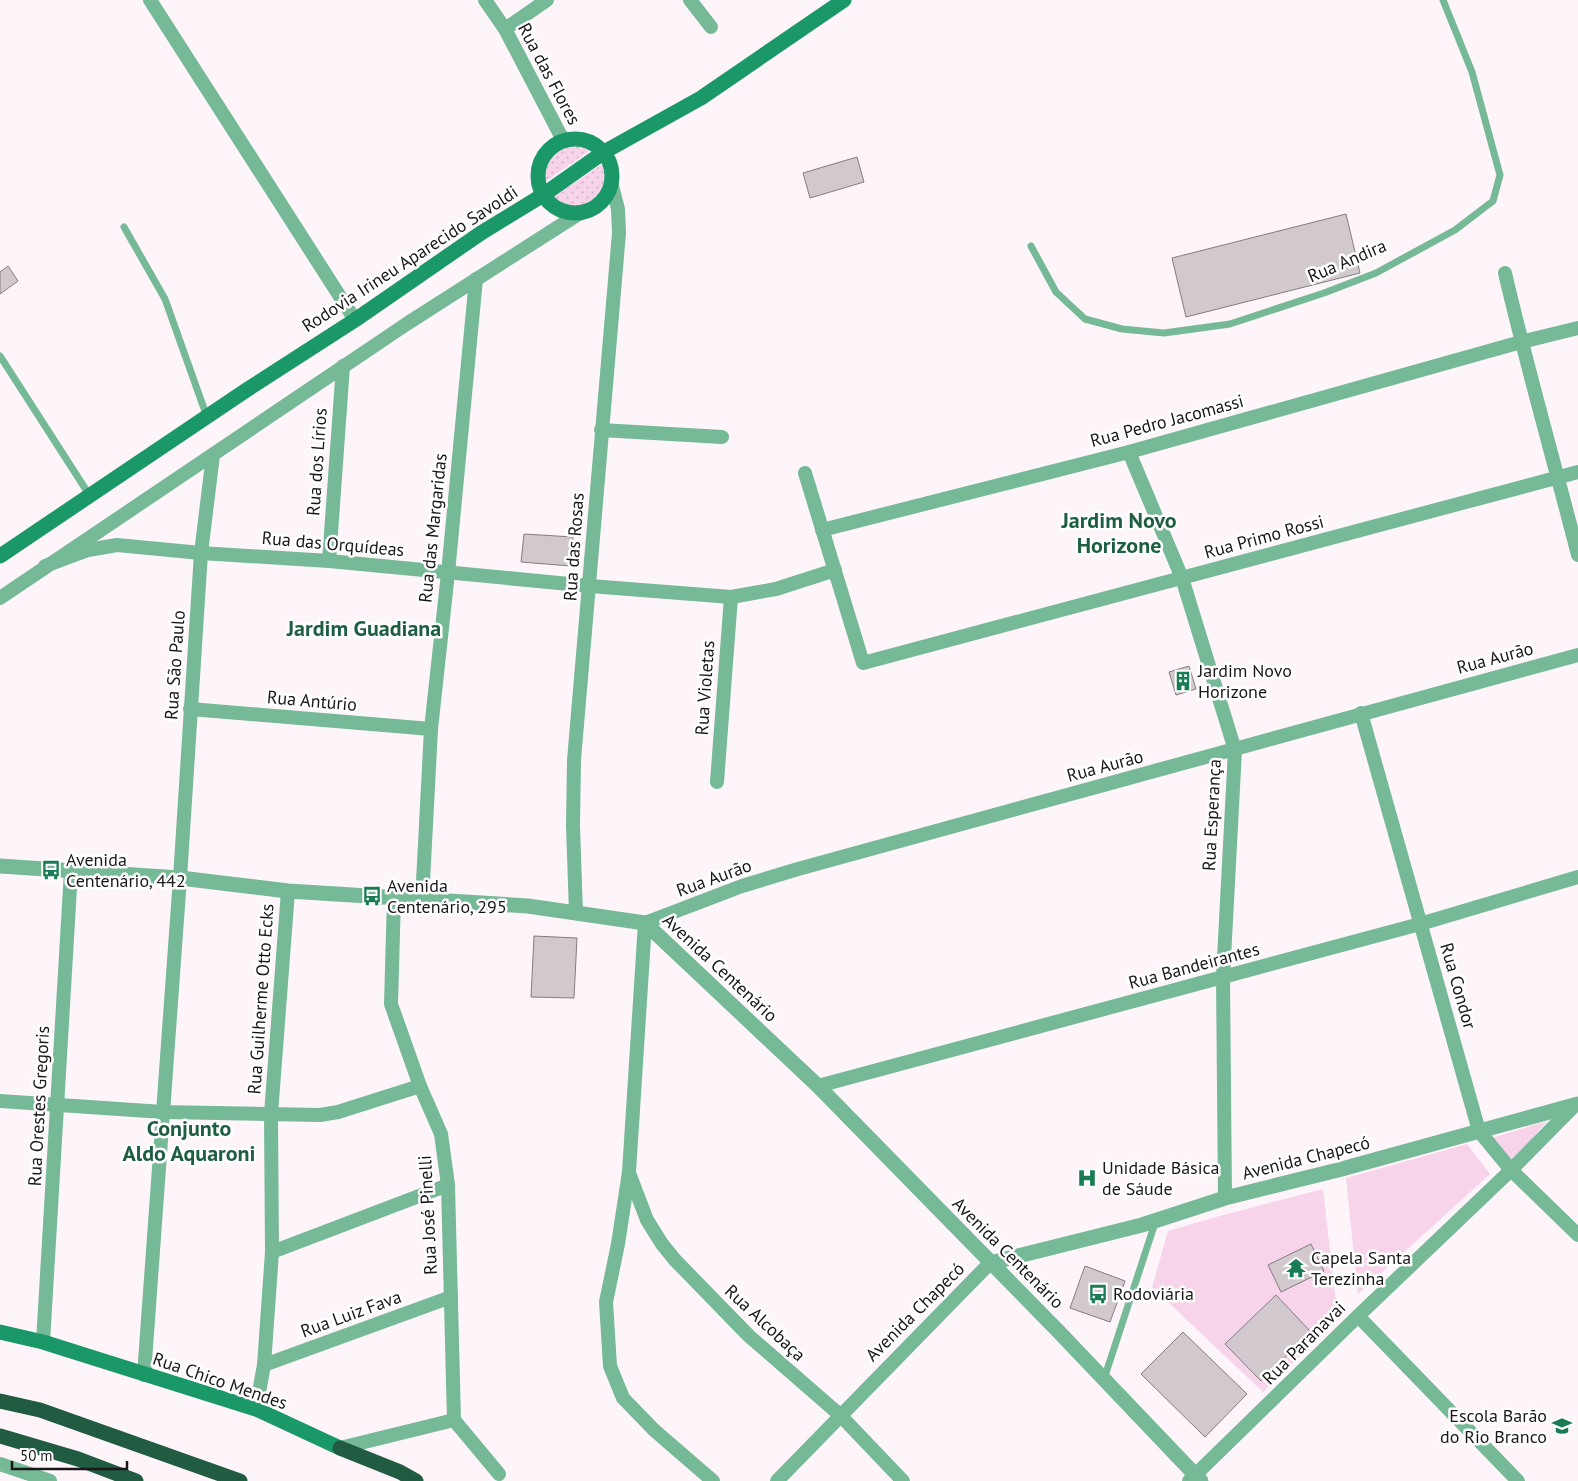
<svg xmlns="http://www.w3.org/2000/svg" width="1578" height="1481" font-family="'PT Sans',sans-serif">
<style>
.grass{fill:url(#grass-dots)}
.park{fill:#f8d4ea}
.building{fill:#d2c9ce;stroke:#847c81}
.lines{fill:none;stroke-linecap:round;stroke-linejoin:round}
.service{stroke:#76b996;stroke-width:7}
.minor{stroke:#76b996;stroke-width:14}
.tertiary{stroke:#76b996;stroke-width:15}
.secondary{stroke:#1a9867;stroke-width:15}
.motorway{stroke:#215b41;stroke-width:15}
.labels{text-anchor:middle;stroke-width:5;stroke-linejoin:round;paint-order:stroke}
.street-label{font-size:18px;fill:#1a1719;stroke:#fff}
.poi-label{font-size:18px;fill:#1a1719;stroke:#fff;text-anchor:start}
.district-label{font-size:22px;font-weight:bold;fill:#1e5e42;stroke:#fff}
</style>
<defs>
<pattern id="grass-dots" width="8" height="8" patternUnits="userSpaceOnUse" patternTransform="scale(1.25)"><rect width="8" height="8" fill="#f8d4ea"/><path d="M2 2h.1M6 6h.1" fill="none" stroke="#d4b5c8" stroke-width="1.8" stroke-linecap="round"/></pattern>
</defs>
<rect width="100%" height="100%" fill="#fef5fb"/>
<g class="grass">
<path d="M572,144H584L594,148L542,184C538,162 552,150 572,144Z"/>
<path d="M607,161C609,168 612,177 610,184C608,189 603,193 600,197C584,212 567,213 550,199Z"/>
</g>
<g class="park">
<polygon points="1547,1121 1509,1165 1488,1139"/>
<polygon points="1467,1144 1490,1174 1358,1294 1346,1178"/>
<polygon points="1323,1189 1338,1320 1263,1392 1152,1287 1168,1231 1223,1215"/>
</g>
<g class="building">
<polygon points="857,157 864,182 810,198 803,173"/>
<polygon points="1346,214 1360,273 1186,317 1172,258"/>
<polygon points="8,266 18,281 0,294 0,272"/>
<polygon points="524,534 573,537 571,566 521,562"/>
<polygon points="1189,666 1196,689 1176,695 1169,672"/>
<polygon points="534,936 577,938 574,998 531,997"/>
<polygon points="1311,1244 1324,1271 1281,1292 1268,1265"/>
<polygon points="1085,1266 1125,1281 1110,1322 1070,1308"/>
<polygon points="1276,1295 1311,1332 1261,1381 1225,1344"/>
<polygon points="1183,1332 1247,1394 1205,1437 1141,1374"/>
</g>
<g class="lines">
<g class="service">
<polyline points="124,227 165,299 207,417"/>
<polyline points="1031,246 1056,292 1085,319 1122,329 1164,333 1230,324 1324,293 1376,273 1455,230 1493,201 1500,175 1472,72 1443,0"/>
<polyline points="0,356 90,496"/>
<polyline points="1104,1379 1156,1220"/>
</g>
<g class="minor">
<polyline points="150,0 355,320"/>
<polyline points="485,0 505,29 563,140"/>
<polyline points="690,0 711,27"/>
<polyline points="505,29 547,0"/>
<path d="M1505,273C1527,368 1554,461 1578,555"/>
<polyline points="601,430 722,437"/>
<polyline points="1129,452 1182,578 1235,750 1223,977 1225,1198"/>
<polyline points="805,473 863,663 1578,472"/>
<polyline points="822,530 1129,452 1521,342 1578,328"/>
<polyline points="329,561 343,366"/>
<polyline points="45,566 88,550 117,545 201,553 329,561 590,586 731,597 776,589 835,570"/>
<polyline points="0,598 408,323 580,213"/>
<polyline points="190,709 431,729"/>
<polyline points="1361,713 1479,1131 1511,1170 1578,1235"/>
<polyline points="717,782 731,597"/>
<polyline points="394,897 391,1004 420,1086 441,1134 448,1185 454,1420"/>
<polyline points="422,901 431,729 448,573 476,279"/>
<polyline points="576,913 573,826 574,760 619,233 618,209 612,186"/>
<polyline points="818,1086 1420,924 1578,877"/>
<polyline points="0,1101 163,1112 320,1115 338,1112 420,1086"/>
<polyline points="629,1173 647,1220 662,1244 675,1260 749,1336 840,1415 903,1481"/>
<polyline points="272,1252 448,1185"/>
<polyline points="1358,1316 1518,1481"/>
<polyline points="43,1342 71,871"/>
<polyline points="264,1365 451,1297"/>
<polyline points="144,1375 180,878 201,553 213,455"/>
<polyline points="256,1409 264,1365 272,1252 271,1114 288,891"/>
<polyline points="454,1420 499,1474"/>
<polyline points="340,1448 454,1420"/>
<polyline points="0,1464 50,1481"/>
<path d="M713,1481L654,1430L623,1398L610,1366L606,1302L618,1244L629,1172L645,923L742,886L798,869C1058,798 1318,725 1578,655"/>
<polyline points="777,1481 990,1263"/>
<polyline points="1189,1481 1358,1316 1511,1170 1574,1106"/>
</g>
<g class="tertiary">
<polyline points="0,866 180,878 288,891 528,906 645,923 818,1086 1059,1332 1201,1481"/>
<polyline points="990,1263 1142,1225 1225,1198 1338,1170 1578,1104"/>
</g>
<g class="secondary">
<circle cx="575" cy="176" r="37"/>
<polyline points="0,556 245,391 355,320 481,233 543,195 604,152 701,98 844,0"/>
<polyline points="0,1332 43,1342 256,1409 340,1448"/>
</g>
<g class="motorway">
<polyline points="0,1401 40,1410 240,1481"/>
<polyline points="0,1436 78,1459 136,1481"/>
<polyline points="340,1448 400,1472 416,1481"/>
</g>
</g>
<defs>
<symbol id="building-bare" viewBox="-9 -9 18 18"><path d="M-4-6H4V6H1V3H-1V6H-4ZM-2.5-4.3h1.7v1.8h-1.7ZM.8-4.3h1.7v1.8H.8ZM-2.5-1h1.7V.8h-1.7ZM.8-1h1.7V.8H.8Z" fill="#197c54" stroke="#fff" stroke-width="2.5" paint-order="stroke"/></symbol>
<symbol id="bus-bare" viewBox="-9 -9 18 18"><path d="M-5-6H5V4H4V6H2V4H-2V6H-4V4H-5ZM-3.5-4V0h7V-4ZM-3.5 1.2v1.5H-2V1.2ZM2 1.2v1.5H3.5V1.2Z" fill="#197c54" stroke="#fff" stroke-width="2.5" paint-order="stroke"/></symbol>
<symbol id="hospital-bare" viewBox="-9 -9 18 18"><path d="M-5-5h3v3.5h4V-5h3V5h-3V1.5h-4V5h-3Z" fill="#197c54" stroke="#fff" stroke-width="2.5" paint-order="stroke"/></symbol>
<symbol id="temple-bare" viewBox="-9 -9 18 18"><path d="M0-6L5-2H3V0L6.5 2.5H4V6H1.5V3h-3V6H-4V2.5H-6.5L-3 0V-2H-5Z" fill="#197c54" stroke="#fff" stroke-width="2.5" paint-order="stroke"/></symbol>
<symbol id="school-bare" viewBox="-9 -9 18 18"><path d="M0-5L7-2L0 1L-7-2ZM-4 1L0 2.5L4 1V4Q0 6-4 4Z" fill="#197c54" stroke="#fff" stroke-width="2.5" paint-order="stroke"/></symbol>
</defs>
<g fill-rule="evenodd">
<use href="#building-bare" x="1169" y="667" width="28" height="28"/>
<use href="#bus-bare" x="37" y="856" width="28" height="28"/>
<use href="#bus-bare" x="358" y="882" width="28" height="28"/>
<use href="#hospital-bare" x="1073" y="1164" width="28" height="28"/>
<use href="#temple-bare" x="1282" y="1254" width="28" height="28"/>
<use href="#bus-bare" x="1084" y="1280" width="28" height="28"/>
<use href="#school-bare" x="1548" y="1412" width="28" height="28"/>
</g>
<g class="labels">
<g class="street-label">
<text transform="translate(549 74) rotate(62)" y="6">Rua das Flores</text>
<text transform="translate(410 259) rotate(-33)" y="6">Rodovia Irineu Aparecido Savoldi</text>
<text transform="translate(1347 261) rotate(-23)" y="6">Rua Andira</text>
<text transform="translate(1167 421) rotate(-15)" y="6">Rua Pedro Jacomassi</text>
<text transform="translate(317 462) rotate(-86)" y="6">Rua dos Lírios</text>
<text transform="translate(433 528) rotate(-84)" y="6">Rua das Margaridas</text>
<text transform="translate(1264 537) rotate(-15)" y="6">Rua Primo Rossi</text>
<text transform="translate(333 544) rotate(5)" y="6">Rua das Orquídeas</text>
<text transform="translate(574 547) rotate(-86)" y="6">Rua das Rosas</text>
<text transform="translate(1495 658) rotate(-15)" y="6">Rua Aurão</text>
<text transform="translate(175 665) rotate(-86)" y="6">Rua São Paulo</text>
<text transform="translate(705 688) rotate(-86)" y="6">Rua Violetas</text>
<text transform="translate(312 701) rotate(5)" y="6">Rua Antúrio</text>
<text transform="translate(1105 766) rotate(-15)" y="6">Rua Aurão</text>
<text transform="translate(1212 815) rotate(-87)" y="6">Rua Esperança</text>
<text transform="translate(714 878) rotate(-20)" y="6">Rua Aurão</text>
<text transform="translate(1194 966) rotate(-15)" y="6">Rua Bandeirantes</text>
<text transform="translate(720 968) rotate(43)" y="6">Avenida Centenário</text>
<text transform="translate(1458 986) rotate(74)" y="6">Rua Condor</text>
<text transform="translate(261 999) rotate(-86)" y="6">Rua Guilherme Otto Ecks</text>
<text transform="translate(39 1106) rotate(-87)" y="6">Rua Orestes Gregoris</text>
<text transform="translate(1306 1158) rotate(-14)" y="6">Avenida Chapecó</text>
<text transform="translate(428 1215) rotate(-93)" y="6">Rua José Pinelli</text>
<text transform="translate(1008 1253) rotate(45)" y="6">Avenida Centenário</text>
<text transform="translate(915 1312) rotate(-45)" y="6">Avenida Chapecó</text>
<text transform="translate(351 1314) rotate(-20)" y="6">Rua Luiz Fava</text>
<text transform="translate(765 1323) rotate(43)" y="6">Rua Alcobaça</text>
<text transform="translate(1304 1343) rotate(-45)" y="6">Rua Paranavai</text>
<text transform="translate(220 1381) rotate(19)" y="6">Rua Chico Mendes</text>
</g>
<g class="poi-label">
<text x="1198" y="677">Jardim Novo<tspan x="1198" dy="21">Horizone</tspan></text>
<text x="66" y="866">Avenida<tspan x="66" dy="21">Centenário, 442</tspan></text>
<text x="387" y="892">Avenida<tspan x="387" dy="21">Centenário, 295</tspan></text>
<text x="1102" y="1174">Unidade Básica<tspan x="1102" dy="21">de Sáude</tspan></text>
<text x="1311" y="1264">Capela Santa<tspan x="1311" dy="21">Terezinha</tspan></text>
<text x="1113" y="1300">Rodoviária</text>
<text x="1547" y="1422" text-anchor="end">Escola Barão<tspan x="1547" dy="21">do Rio Branco</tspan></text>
</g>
<g class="district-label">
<text x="1119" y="528">Jardim Novo<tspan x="1119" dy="25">Horizone</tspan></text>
<text x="364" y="636">Jardim Guadiana</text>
<text x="189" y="1136">Conjunto<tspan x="189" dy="25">Aldo Aquaroni</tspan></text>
</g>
</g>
<path d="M12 1461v8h115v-8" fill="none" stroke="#1a1719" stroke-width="2.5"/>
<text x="20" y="1461" font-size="15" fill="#1a1719" stroke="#ffffff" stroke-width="4" paint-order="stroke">50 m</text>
</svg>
